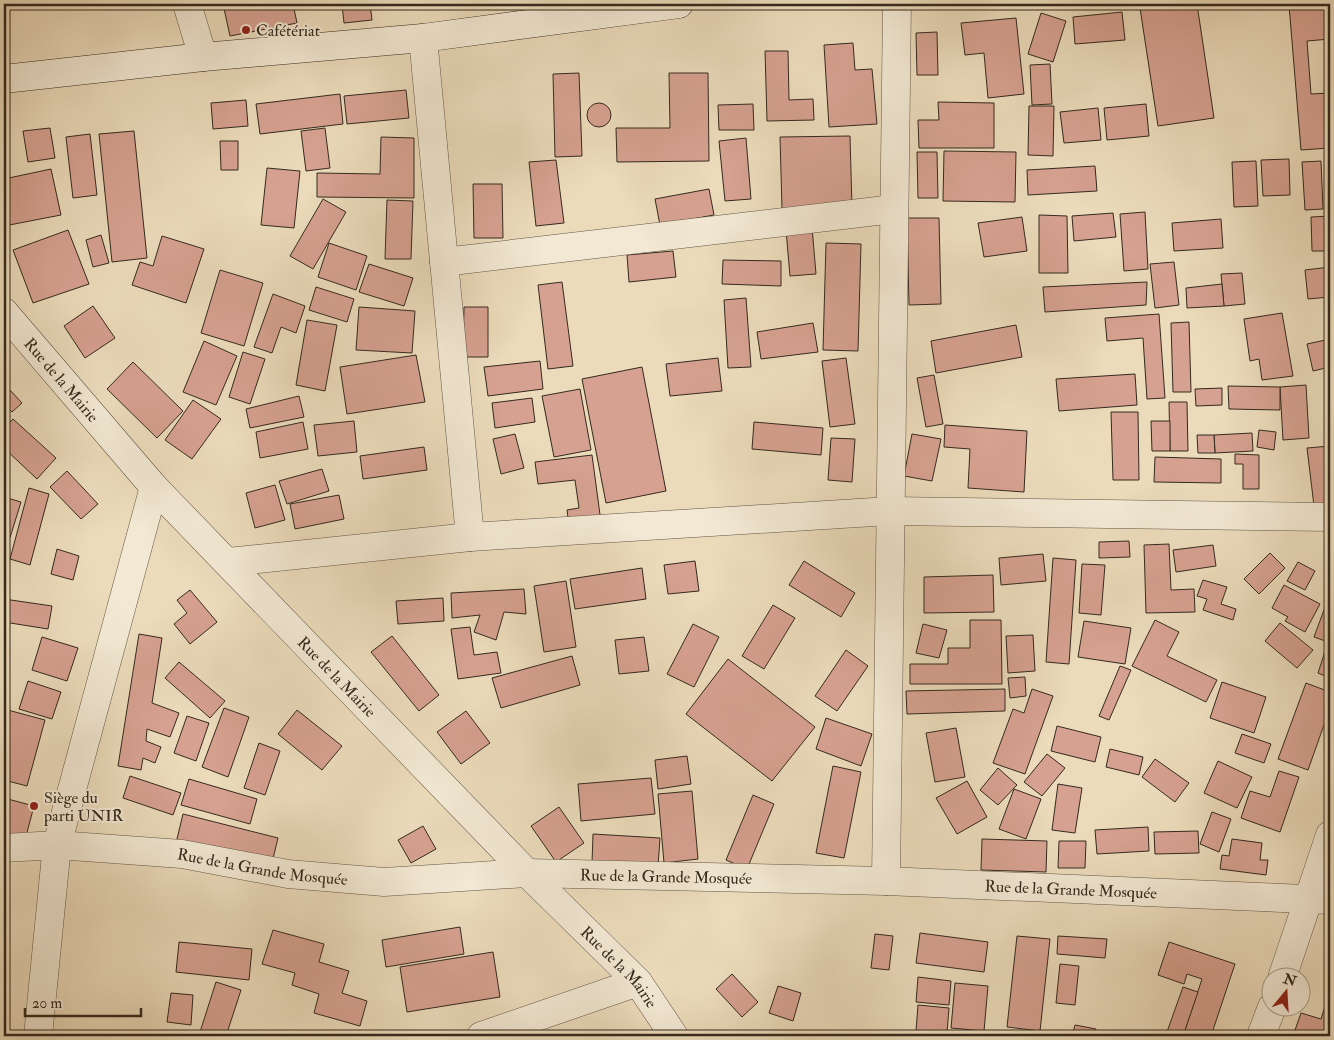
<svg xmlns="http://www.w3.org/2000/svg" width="1334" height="1040" font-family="'IM FELL Double Pica',serif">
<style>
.building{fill:#d6a190;stroke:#342a1d}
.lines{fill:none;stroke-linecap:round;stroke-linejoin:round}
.street-casing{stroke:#625644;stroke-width:29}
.secondary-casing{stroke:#342a1d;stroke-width:29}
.street{stroke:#f2e8d3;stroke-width:28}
.secondary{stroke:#f2e8d3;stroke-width:28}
.poi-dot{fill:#8f2418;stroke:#f2e8d3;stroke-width:2}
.labels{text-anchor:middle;stroke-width:4;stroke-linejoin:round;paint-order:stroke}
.poi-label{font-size:16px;fill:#342a1d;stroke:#f2e8d3;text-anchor:start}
.street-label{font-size:16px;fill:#342a1d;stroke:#f2e8d3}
</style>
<rect width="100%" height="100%" fill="#ebdbbb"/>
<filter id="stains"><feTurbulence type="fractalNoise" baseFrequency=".004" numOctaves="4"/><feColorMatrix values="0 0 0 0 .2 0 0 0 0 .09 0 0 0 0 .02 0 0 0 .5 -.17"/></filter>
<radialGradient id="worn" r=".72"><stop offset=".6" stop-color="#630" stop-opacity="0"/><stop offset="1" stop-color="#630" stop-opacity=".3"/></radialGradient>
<g class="building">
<polygon points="223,4 293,4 297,23 230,36"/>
<polygon points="342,4 370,4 372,20 344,23"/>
<polygon points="1169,4 1197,4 1214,118 1158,126 1140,8"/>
<polygon points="1305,4 1330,4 1330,39 1307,41 1311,94 1330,93 1330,148 1301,150 1289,5"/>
<polygon points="1122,12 1125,40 1075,44 1073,17"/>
<polygon points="1041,13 1066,21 1053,62 1028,54"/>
<polygon points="1016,18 1024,94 988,98 984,53 965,55 961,23"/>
<polygon points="937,32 938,75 917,75 916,33"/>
<polygon points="853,43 855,70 872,69 877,124 829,127 824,45"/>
<polygon points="765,51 788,51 789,100 813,99 814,120 767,121"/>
<polygon points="1050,64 1052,104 1032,105 1030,65"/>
<polygon points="579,73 582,156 555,157 553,74"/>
<polygon points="669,73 708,73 709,161 617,162 616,128 670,128"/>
<polygon points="406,90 409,118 347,124 344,96"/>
<polygon points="340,94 343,124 260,134 256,104"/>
<polygon points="246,100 248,126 213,129 211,103"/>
<polygon points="938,102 994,103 994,148 919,148 918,120 939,120"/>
<circle cx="599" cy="115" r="12"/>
<polygon points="753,104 754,130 719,130 718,105"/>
<polygon points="1146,104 1149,136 1107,140 1104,108"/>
<polygon points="1029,106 1054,106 1053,156 1028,155"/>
<polygon points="1098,108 1101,140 1064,143 1060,112"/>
<polygon points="50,128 55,158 28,162 23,131"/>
<polygon points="325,128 330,168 306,171 301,131"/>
<polygon points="134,131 147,258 112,262 99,134"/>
<polygon points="90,134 97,195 73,198 66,137"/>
<polygon points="850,136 852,208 782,209 780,137"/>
<polygon points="381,137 414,138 414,198 317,197 317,173 380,174"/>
<polygon points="746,138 751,199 725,201 719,141"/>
<polygon points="220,141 238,141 238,170 221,170"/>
<polygon points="944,151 1016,152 1015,202 943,201"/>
<polygon points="917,152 937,152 938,198 918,198"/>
<polygon points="1289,159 1290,195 1263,196 1261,160"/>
<polygon points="556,160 564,223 536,226 529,162"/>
<polygon points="1256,161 1258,206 1234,207 1232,162"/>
<polygon points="1321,161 1323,209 1305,210 1302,162"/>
<polygon points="1095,166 1097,191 1028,195 1027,170"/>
<polygon points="267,168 300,171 294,228 261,225"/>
<polygon points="51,169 61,215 4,226 4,179"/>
<polygon points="473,184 502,184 503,238 474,238"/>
<polygon points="709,189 714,215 660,225 655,199"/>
<polygon points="323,199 346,212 313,269 290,256"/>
<polygon points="387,200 413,201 411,259 385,259"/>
<polygon points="1145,212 1148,269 1124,271 1120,214"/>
<polygon points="1113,213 1116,237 1074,241 1072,216"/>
<polygon points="1039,215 1067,216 1068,273 1039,273"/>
<polygon points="1330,216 1330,251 1312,251 1311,217"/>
<polygon points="1022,217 1027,251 984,257 978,223"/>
<polygon points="907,218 939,218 941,304 909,305"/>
<polygon points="1221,219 1223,248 1174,251 1172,223"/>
<polygon points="812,227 816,274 790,276 786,230"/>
<polygon points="68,230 89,284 33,303 13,250"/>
<polygon points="101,235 109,263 93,267 86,240"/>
<polygon points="162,236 204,249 186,303 132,285 140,262 153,266"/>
<polygon points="329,243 367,256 356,290 318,277"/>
<polygon points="826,243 861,244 858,351 823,350"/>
<polygon points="673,251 676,277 629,282 627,255"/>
<polygon points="723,260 781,261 781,286 722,284"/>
<polygon points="1174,262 1179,305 1155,308 1150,264"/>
<polygon points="369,264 413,278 404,306 359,292"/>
<polygon points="1330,267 1330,297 1308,299 1305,270"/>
<polygon points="220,270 263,283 244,346 201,333"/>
<polygon points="1242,273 1245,304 1224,306 1221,274"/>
<polygon points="562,282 573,366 548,369 538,285"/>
<polygon points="1147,282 1146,305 1045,312 1043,287"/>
<polygon points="1222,284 1224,306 1187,308 1186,288"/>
<polygon points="316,287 354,299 347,322 309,310"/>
<polygon points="273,294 305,306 296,333 281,327 272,353 254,347"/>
<polygon points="746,298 751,367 728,368 724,300"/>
<polygon points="93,306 115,338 85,358 64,326"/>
<polygon points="359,307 415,311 412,353 356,350"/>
<polygon points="464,307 488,307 488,357 463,357"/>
<polygon points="1282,313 1293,376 1262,380 1259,359 1250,361 1244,319"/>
<polygon points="1159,314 1165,398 1147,399 1143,338 1107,341 1105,318"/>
<polygon points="307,320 337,325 325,391 296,385"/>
<polygon points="1189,322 1191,392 1173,392 1171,323"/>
<polygon points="813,323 818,352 761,359 757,332"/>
<polygon points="1016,325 1022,357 936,373 931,341"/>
<polygon points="1330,339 1330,367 1313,371 1307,344"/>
<polygon points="204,341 237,356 216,405 183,392"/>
<polygon points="243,352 265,359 250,404 229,397"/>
<polygon points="416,355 425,402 347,414 340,367"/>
<polygon points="718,358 722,391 670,396 666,364"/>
<polygon points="846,358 855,424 830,427 822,361"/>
<polygon points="540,361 543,389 488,396 484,367"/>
<polygon points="133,362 183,411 157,438 107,389"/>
<polygon points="642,367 666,491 606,503 582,379"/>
<polygon points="1135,374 1137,405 1059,411 1056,379"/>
<polygon points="934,375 943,424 926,427 917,378"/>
<polygon points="1306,385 1309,438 1283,440 1280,387"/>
<polygon points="1228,386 1280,387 1280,410 1229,409"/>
<polygon points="1222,388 1222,405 1196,406 1195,389"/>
<polygon points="580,389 591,450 554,457 542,396"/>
<polygon points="10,390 22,403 12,412 4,404 4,397"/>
<polygon points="299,396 304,417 250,428 246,409"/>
<polygon points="532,398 535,422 495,428 492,403"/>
<polygon points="193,400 221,419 192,459 165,440"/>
<polygon points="1169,402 1187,402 1188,451 1170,451"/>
<polygon points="1111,412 1138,412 1139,480 1113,480"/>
<polygon points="13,419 56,458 37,479 4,448 4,429"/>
<polygon points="354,421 357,452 318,456 314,425"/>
<polygon points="1151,421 1170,421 1170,451 1152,451"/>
<polygon points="303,422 308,449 260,458 256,432"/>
<polygon points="754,422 823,428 821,455 752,449"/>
<polygon points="945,425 1027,431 1024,492 968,488 970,449 944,447"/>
<polygon points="1259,430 1276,432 1274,450 1257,447"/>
<polygon points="1252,433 1253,451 1215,453 1214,435"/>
<polygon points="515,434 524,468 501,474 493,439"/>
<polygon points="912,434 941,439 932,481 904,476"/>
<polygon points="1197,435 1214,435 1215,453 1198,453"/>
<polygon points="831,438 855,439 852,482 828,480"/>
<polygon points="1330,446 1330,504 1314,506 1307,448"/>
<polygon points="424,447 427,470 363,479 360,456"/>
<polygon points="1235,454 1259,455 1259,489 1243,489 1243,464 1235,464"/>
<polygon points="592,455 601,522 569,526 567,510 579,508 575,480 538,484 535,462"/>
<polygon points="1155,457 1221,459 1221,483 1154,482"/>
<polygon points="322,469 329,491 287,504 279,481"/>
<polygon points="67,471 98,504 81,519 50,487"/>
<polygon points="275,485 285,520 255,528 246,493"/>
<polygon points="29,488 49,494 30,565 10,559"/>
<polygon points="339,495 344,519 295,529 290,504"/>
<polygon points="4,497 21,502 4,557"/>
<polygon points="1129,541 1130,557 1099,558 1099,542"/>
<polygon points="1169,544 1171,590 1194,589 1195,612 1146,613 1144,545"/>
<polygon points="1213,545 1216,566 1176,572 1173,550"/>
<polygon points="57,549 79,556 73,580 51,574"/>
<polygon points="1270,553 1285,568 1259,594 1244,579"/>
<polygon points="1043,554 1046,581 1001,585 999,558"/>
<polygon points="1053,558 1076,560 1069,664 1046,662"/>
<polygon points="695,561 699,591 668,594 664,565"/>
<polygon points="804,561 855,593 841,617 789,585"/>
<polygon points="1298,562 1315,571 1305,590 1287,581"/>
<polygon points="1082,564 1105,565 1101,615 1079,613"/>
<polygon points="642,568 646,599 575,609 570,579"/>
<polygon points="993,575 994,612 924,613 924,577"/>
<polygon points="1203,580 1227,587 1221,604 1236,609 1233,620 1203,610 1207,599 1197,596"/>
<polygon points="566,581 576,647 544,652 534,586"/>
<polygon points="1284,585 1320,604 1305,632 1285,621 1288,617 1272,608"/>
<polygon points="524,589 526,614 504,612 496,640 474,632 480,615 452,618 451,593"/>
<polygon points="190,590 217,622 190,644 174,624 187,613 177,600"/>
<polygon points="443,598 444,621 398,624 396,601"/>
<polygon points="4,599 52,606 48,629 4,622"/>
<polygon points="1328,599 1330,600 1330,678 1318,673 1328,642 1314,637"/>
<polygon points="773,605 795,618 764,669 742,656"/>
<polygon points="970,620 1001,620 1002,684 910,684 910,664 948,664 948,648 970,648"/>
<polygon points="1155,620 1179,632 1167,656 1217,680 1206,702 1132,666"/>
<polygon points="1084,621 1131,628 1125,664 1078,657"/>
<polygon points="1280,623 1313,650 1297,668 1265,641"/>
<polygon points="693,624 719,637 694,687 667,674"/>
<polygon points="923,624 947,630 939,658 916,653"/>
<polygon points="470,627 474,655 497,652 501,673 458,679 451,629"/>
<polygon points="139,634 162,638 152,703 179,713 170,737 147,729 146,741 161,747 155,763 143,758 141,770 118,766"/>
<polygon points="1033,635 1035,671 1008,673 1006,636"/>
<polygon points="392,636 439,695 419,711 371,652"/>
<polygon points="42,637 78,648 67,681 32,670"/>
<polygon points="644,637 649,671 619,674 615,640"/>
<polygon points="846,650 868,666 837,711 815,696"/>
<polygon points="572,656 580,685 501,708 492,678"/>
<polygon points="728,659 815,727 772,781 686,714"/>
<polygon points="179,662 225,701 210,718 165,678"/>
<polygon points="1120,666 1131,670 1109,720 1099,716"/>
<polygon points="1025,677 1026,696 1010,698 1008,678"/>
<polygon points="28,681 61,692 52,719 19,709"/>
<polygon points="1222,682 1266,697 1254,733 1210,718"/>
<polygon points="1306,683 1330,692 1330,708 1308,770 1278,759"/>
<polygon points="1005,689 1005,711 907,714 906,691"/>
<polygon points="1032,689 1053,696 1025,774 993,763 1013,709 1024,713"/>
<polygon points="224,708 249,717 228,777 202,767"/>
<polygon points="4,709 45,720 27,786 4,780"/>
<polygon points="297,710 342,746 322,770 278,734"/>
<polygon points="466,711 490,743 461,764 437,732"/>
<polygon points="187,716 209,723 196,761 174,753"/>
<polygon points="826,718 872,734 861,766 816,749"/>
<polygon points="1057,726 1101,737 1095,762 1051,751"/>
<polygon points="956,728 965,777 935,782 926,733"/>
<polygon points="1242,734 1271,744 1264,763 1235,753"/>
<polygon points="259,743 280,751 265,795 244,788"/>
<polygon points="1110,749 1143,757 1139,775 1106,767"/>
<polygon points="1047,754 1065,768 1042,796 1024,782"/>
<polygon points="687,756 691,784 658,789 655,760"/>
<polygon points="1155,759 1189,783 1175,802 1142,777"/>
<polygon points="1218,761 1252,777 1237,808 1204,793"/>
<polygon points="833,766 861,772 844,858 816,853"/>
<polygon points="998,768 1017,785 998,805 980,790"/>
<polygon points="1279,771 1299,777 1280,832 1241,818 1250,791 1270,797"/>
<polygon points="130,776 181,793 173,815 123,798"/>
<polygon points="651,778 655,814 581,821 578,784"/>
<polygon points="189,779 257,799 250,824 181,805"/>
<polygon points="967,781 987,817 957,834 936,798"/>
<polygon points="1058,784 1082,788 1075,833 1052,830"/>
<polygon points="1014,789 1041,799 1026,839 999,829"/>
<polygon points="692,791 698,859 664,863 658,794"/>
<polygon points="753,795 774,804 747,869 726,860"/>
<polygon points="4,798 34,806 25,840 4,834"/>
<polygon points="559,807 584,843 556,862 531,826"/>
<polygon points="1212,812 1231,819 1219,852 1200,844"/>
<polygon points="183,814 278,838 271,867 176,843"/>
<polygon points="423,826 436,849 411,863 398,840"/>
<polygon points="1148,827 1149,851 1097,854 1095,830"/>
<polygon points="1198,831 1199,853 1155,854 1154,832"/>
<polygon points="593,834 660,838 658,866 592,863"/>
<polygon points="982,839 1047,841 1046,872 981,870"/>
<polygon points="1232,839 1262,843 1260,860 1268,860 1266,875 1220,869 1222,855 1229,856"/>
<polygon points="1059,841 1086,841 1085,868 1058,868"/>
<polygon points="460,927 464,954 386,967 382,940"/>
<polygon points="273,930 324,944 319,962 349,971 342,993 367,1001 360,1026 314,1013 319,994 292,985 295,973 262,964"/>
<polygon points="920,933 988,942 984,972 916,963"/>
<polygon points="875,934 893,936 889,970 871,968"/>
<polygon points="1017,936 1050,939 1040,1031 1007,1027"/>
<polygon points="1058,936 1107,939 1105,958 1057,954"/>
<polygon points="179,942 252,949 249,980 176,972"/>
<polygon points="1169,942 1235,964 1211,1036 1183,1036 1202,979 1187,974 1184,984 1158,975"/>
<polygon points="493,952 500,997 407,1012 400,967"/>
<polygon points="1060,964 1079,966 1075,1005 1056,1003"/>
<polygon points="732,974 758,1002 742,1017 716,989"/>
<polygon points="918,977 951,981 949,1005 916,1002"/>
<polygon points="216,982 241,990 226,1036 216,1036 200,1032"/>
<polygon points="955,983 988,986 984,1031 951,1028"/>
<polygon points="778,986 801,993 793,1021 769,1013"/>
<polygon points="1183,987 1198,992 1183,1036 1180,1036 1167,1032"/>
<polygon points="1330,990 1330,1036 1293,1036 1301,1013 1321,1019"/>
<polygon points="171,993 193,995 191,1025 167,1022"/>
<polygon points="918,1005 949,1008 947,1033 916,1031"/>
<polygon points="1075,1025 1096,1029 1095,1036 1072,1036"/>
<polygon points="1102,1031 1127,1036 1102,1036"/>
</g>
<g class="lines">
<defs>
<g id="street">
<polyline points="187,4 203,57"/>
<polyline points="423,38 470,537"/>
<polyline points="444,262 894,209"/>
<path id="s1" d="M4,312L154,487L527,873L638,982L674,1036"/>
<polyline points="228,562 470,537 890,511 1330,517"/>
<path id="s2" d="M4,848L57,845L182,854L288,874L384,882L527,873L886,881L1330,900"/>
<polyline points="886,881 897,4"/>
<polyline points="1282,978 1330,835"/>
<polyline points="38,1036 57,845 154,487"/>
<polyline points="481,1036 638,982"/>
<polyline points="1261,1036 1272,1007"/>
</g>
<polyline id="secondary" points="4,79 203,57 423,38 679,4"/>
</defs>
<use href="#street" class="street-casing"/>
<use href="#secondary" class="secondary-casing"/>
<use href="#street" class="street"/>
<use href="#secondary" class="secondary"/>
</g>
<g class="poi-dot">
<circle cx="246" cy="30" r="5"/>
<circle cx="34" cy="806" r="5"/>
</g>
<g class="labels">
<g class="poi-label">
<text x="256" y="36">Cafétériat</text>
<text x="44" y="803">Siège du<tspan x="44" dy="18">parti UNIR</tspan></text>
</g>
<g class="street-label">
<text dy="6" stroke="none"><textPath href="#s1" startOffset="89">Rue de la Mairie</textPath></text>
<text dy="6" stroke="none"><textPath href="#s1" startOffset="494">Rue de la Mairie</textPath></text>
<text dy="6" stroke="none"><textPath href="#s2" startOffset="260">Rue de la Grande Mosquée</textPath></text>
<text dy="6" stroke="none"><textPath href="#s2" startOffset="665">Rue de la Grande Mosquée</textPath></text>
<text dy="6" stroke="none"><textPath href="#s2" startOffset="1070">Rue de la Grande Mosquée</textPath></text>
<text dy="6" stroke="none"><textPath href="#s1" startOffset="899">Rue de la Mairie</textPath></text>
</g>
</g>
<rect width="1334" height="1040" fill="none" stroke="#ebdbbb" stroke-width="20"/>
<rect x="5" y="5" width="1324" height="1030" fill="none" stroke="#342a1d" stroke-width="2.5"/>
<rect x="10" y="10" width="1314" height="1020" fill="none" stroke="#342a1d"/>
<g transform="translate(1286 992) rotate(18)"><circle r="24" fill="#f2e8d3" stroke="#a69c8a"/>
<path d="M0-4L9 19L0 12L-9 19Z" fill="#8f2418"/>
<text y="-8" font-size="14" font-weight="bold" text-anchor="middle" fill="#342a1d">N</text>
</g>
<path d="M25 1008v8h116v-8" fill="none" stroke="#342a1d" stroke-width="2.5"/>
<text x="32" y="1008" font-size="15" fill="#342a1d" stroke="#f2e8d3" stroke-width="4" paint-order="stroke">20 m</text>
<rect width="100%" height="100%" filter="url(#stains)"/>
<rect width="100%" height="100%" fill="url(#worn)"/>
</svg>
